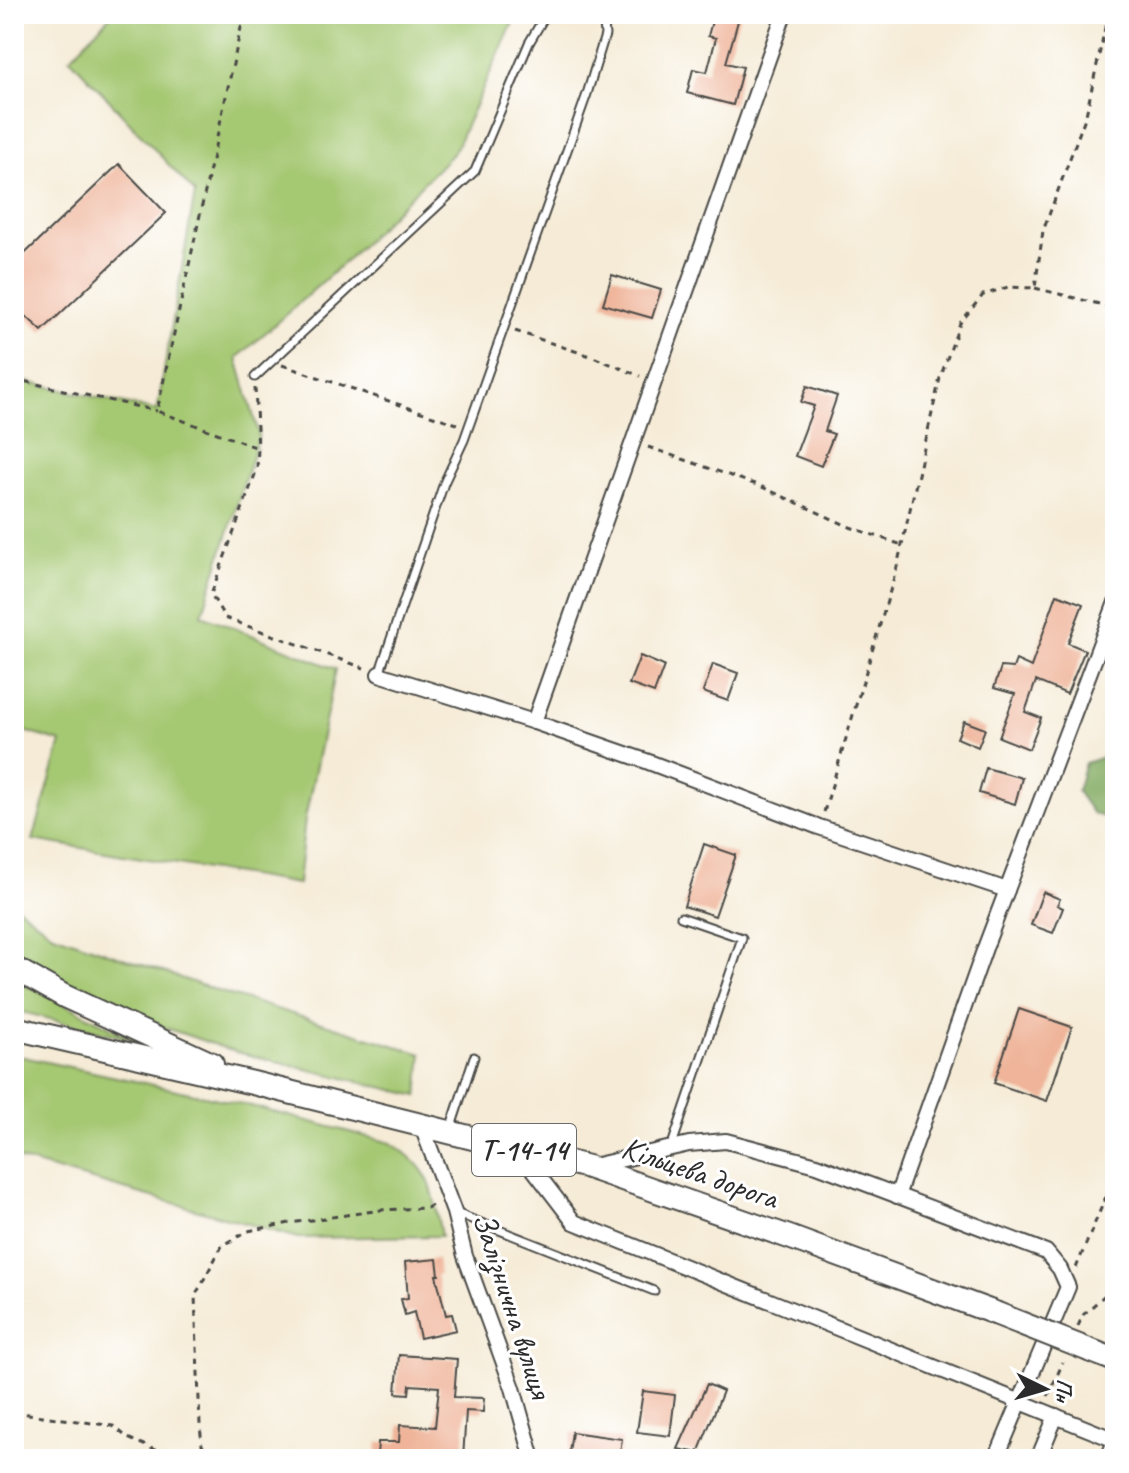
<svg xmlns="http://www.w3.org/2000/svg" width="1129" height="1473" font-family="Caveat,sans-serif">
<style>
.green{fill:#a5c872;stroke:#687a4e;stroke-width:2}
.forest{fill:#84ac64;stroke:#586c48;stroke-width:2}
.building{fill:#efb499}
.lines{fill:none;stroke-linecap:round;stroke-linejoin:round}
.service-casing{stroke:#494845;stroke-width:11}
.minor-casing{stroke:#494845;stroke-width:18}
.trunk-casing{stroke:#494845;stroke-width:26}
.path{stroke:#494845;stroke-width:3;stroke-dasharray:6 6;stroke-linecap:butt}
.service{stroke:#fff;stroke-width:7}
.minor{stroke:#fff;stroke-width:14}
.trunk{stroke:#fff;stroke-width:22}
.trunk-bridge-casing{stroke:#494845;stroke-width:26;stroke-linecap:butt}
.trunk-bridge{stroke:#fff;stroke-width:22}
.labels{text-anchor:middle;stroke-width:6;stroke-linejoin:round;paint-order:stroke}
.shield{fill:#fff;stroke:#6b6b6b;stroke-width:2}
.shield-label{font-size:30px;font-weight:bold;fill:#2b2b2b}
.street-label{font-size:32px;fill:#2b2b2b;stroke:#fff}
</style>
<rect width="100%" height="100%" fill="#fff"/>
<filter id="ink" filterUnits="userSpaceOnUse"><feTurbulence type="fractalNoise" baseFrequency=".0125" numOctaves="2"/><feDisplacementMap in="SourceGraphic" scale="16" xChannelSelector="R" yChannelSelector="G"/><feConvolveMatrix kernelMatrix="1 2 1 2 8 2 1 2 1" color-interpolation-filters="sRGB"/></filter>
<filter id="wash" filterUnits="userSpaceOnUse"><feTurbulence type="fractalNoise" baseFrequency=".006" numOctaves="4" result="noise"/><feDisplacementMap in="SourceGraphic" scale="32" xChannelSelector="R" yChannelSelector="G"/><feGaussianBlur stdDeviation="1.8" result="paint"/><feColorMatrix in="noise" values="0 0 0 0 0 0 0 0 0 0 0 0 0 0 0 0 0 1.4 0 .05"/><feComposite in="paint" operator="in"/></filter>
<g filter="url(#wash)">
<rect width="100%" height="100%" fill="#f5ebd6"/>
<g class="green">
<polygon points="112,14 517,14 454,152 348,259 237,358 259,435 202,615 336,669 305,819 298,884 33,840 61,742 14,728 14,379 157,411 195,193 70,58"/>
<polygon points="14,904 51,933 218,991 422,1054 418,1096 236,1052 131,1016 14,954"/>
<polygon points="14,978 135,1040 14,1010"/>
<path d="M14,1055L251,1106L391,1143C434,1171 432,1188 441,1236L298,1238L14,1158Z"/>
</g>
<polygon class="forest" points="1112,754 1115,756 1115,820 1093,814 1077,791 1085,763"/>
<g id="blocks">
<g class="building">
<polygon points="714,14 740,14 726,63 743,67 733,105 687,93 693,69 707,72 716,38 708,36"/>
<polygon points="119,164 166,213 42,331 14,305 14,264"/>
<polygon points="612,275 661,290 652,318 603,304"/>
<polygon points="807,386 837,396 825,431 834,434 821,466 795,456 814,406 801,402"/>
<polygon points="1057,594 1083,604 1068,643 1085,650 1067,694 1036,681 1025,712 1041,718 1029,749 999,737 1015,694 994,688 1001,667 1013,668 1016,660 1031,667"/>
<polygon points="640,656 664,666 654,693 629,684"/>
<polygon points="713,664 738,673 728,701 703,692"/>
<polygon points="964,721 985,729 978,747 957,738"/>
<polygon points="986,768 1022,778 1015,804 979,793"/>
<polygon points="704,844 736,855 715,916 684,906"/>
<polygon points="1043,892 1060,899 1057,905 1063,908 1053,933 1031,925"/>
<polygon points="1019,1009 1072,1027 1047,1101 994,1083"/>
<polygon points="437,1259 439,1275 436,1275 446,1315 452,1314 456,1330 420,1338 414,1312 405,1315 401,1299 408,1298 405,1262"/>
<polygon points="399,1355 457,1359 454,1397 484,1398 483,1412 466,1411 463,1459 377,1455 378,1442 399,1442 400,1425 435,1427 439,1387 410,1385 409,1394 396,1393"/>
<polygon points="707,1384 723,1391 698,1453 678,1449"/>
<polygon points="643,1391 675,1395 670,1436 637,1432"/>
<polygon points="572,1432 622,1439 619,1459 596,1456 596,1459 568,1459"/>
</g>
</g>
</g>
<g filter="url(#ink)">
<use href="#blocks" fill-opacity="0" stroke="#494845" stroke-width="2"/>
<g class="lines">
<defs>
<g id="service">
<polyline points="255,377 475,171 529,43 546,14"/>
<polyline points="379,674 444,483 464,440 587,94 605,35 603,14"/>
<polyline points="451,1127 474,1057"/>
<polyline points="671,1148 742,938 681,917"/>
<polyline points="456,1213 654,1291"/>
<polyline points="1104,1459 1112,1439"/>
</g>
<g id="minor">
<polyline points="379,674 534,722 646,761 819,827 1007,890"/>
<polyline points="534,722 784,14"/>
<polyline points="421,1124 454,1212 465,1256 513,1388 533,1459"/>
<polyline points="518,1149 574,1222 1115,1440"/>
<polyline points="593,1166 689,1144 726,1141 817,1165 1046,1252 1060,1269 1068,1287 996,1459"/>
<polyline points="897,1196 985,948 1115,605"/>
<polyline points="1038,1459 1056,1416"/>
</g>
<g id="trunk">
<polyline points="14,968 64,996 212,1064"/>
<polyline points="14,1028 253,1083 588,1167 789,1237 995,1313"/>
<polyline points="1089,1350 1115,1360"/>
</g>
</defs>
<use href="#service" class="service-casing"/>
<use href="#minor" class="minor-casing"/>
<use href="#trunk" class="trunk-casing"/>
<g class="path">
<polyline points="244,14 157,411 258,448 257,469 211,594 225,618 364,668"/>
<polyline points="1035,288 1115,308"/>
<polyline points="515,331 593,357 640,376"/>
<polyline points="282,365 457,424"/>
<polyline points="14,379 157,411"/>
<polyline points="255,388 258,448"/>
<polyline points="648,447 760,486 850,527 902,545"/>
<polyline points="824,812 896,571 940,378 960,323 983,295 1008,287 1035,288 1043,231 1086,115 1108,14"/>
<polyline points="1076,1268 1115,1175"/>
<polyline points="1078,1326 1083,1315 1107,1293 1115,1293"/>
<polyline points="1048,1396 1063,1362"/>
<polyline points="14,1412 113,1426 128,1438 155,1450 189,1459"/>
<polyline points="209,1459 202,1445 200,1425 195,1296 222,1246 248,1231 290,1223 381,1210 427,1208 434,1204"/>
</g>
<use href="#service" class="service"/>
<use href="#minor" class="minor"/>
<use href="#trunk" class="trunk"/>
<defs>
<polyline id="trunk-bridge" points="995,1313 1089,1350"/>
</defs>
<use href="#trunk-bridge" class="trunk-bridge-casing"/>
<use href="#trunk-bridge" class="trunk-bridge"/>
</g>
</g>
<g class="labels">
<rect class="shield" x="472" y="1124" width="104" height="52" rx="6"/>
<g class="shield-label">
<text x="524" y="1160">Т-14-14</text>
</g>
<g class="street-label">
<text transform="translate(700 1172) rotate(19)" y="11">Кільцева дорога</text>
<text transform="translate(513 1305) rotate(72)" y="11">Залізнична вулиця</text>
</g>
</g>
<rect width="1129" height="1473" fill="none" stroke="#fff" stroke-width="48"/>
<g transform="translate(1045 1389) rotate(95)" stroke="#ffffff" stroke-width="6" paint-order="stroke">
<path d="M0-6L14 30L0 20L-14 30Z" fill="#2b2b2b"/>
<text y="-12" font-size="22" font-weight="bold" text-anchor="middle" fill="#2b2b2b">Пн</text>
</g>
</svg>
